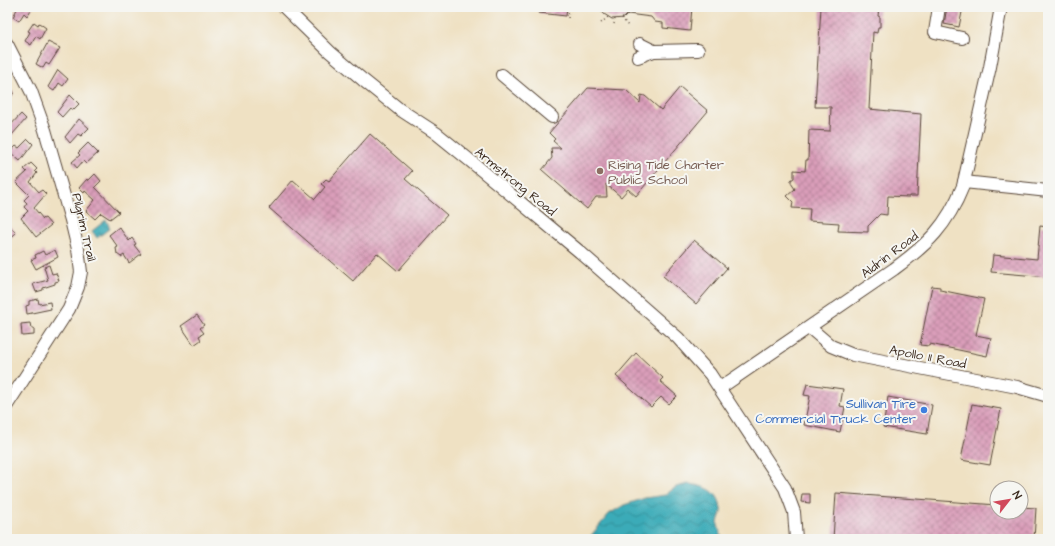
<svg xmlns="http://www.w3.org/2000/svg" width="1055" height="546" font-family="'Architects Daughter',sans-serif">
<style>
.water{fill:url(#water-waves);stroke:#3b6a6b}
.building{fill:url(#building-cross-hatch)}
.lines{fill:none;stroke-linecap:round;stroke-linejoin:round}
.minor-casing{stroke:#564537;stroke-width:14}
.path{stroke:#564537;stroke-width:1.5;stroke-dasharray:1 3;stroke-linecap:butt}
.minor{stroke:#fff;stroke-width:12}
.education-dot{fill:#8d6e63;stroke:#f6f6f2;stroke-width:1.5}
.shop-dot{fill:#3f7fe0;stroke:#f6f6f2;stroke-width:1.5}
.labels{text-anchor:middle;stroke-width:4;stroke-linejoin:round;paint-order:stroke}
.education-label{font-size:13px;fill:#785e54;stroke:#f6f6f2;text-anchor:start}
.street-label{font-size:13px;fill:#3b2a1e;stroke:#f6f6f2}
.shop-label{font-size:13px;fill:#366cbe;stroke:#f6f6f2;text-anchor:end}
</style>
<defs>
<pattern id="water-waves" width="16" height="10" patternUnits="userSpaceOnUse"><rect width="16" height="10" fill="#3babb8"/><path d="M0 5q4-4 8 0t8 0" fill="none" stroke="#338b95"/></pattern>
<pattern id="building-cross-hatch" width="8" height="8" patternUnits="userSpaceOnUse"><rect width="8" height="8" fill="#da9eba"/><path d="M0 0l8 8M0 8l8-8" fill="none" stroke="#b28197"/></pattern>
</defs>
<rect width="100%" height="100%" fill="#f6f6f2"/>
<filter id="ink" filterUnits="userSpaceOnUse"><feTurbulence type="fractalNoise" baseFrequency=".025" numOctaves="2"/><feDisplacementMap in="SourceGraphic" scale="8" xChannelSelector="R" yChannelSelector="G"/><feConvolveMatrix kernelMatrix="1 2 1 2 8 2 1 2 1" color-interpolation-filters="sRGB"/></filter>
<filter id="wash" filterUnits="userSpaceOnUse"><feTurbulence type="fractalNoise" baseFrequency=".012" numOctaves="4" result="noise"/><feDisplacementMap in="SourceGraphic" scale="16" xChannelSelector="R" yChannelSelector="G"/><feGaussianBlur stdDeviation="0.9" result="paint"/><feColorMatrix in="noise" values="0 0 0 0 0 0 0 0 0 0 0 0 0 0 0 0 0 1.4 0 .05"/><feComposite in="paint" operator="in"/></filter>
<g filter="url(#wash)">
<rect width="100%" height="100%" fill="#efe1c3"/>
<g class="water">
<polygon points="106,220 110,228 97,238 92,231"/>
<path d="M688,484C704,486 719,489 721,509C722,514 718,519 718,524C718,529 722,533 721,539H588L609,514L624,505L645,498L665,495L676,487Z"/>
</g>
<g id="blocks">
<g class="building">
<polygon points="14,7 33,7 27,16 24,13 19,21 13,17 17,9"/>
<polygon points="540,7 567,7 566,16 539,13"/>
<polygon points="599,7 692,7 690,31 663,28 663,23 655,22 651,17 628,14 624,18 612,19 604,14"/>
<polygon points="821,7 879,7 878,16 880,17 880,27 878,27 877,33 873,32 869,109 921,114 917,196 909,196 909,197 888,196 887,215 880,214 868,226 868,232 838,231 839,223 809,221 810,209 792,208 793,202 787,196 795,189 791,183 791,180 794,178 794,170 805,171 806,160 808,160 809,130 830,131 831,107 815,107"/>
<polygon points="947,7 963,7 959,27 944,24"/>
<polygon points="34,22 38,25 39,23 46,28 40,39 36,36 31,45 25,41 30,32 28,31"/>
<polygon points="48,42 60,48 49,65 46,63 43,68 36,64"/>
<polygon points="58,70 68,79 63,86 59,83 54,91 48,87"/>
<polygon points="680,87 708,111 636,196 628,189 621,197 606,184 607,197 596,197 587,209 542,170 552,158 551,148 561,148 553,141 555,139 549,133 588,88 626,90 640,103 641,95 645,96 661,110"/>
<polygon points="7,88 14,92 7,104"/>
<polygon points="70,95 79,104 73,110 70,108 62,117 57,112"/>
<polygon points="21,114 26,119 11,136 7,133 7,129"/>
<polygon points="79,119 89,128 81,136 78,134 70,143 65,137"/>
<polygon points="370,134 412,171 405,179 447,215 398,271 377,253 353,281 269,208 293,180 315,199 325,187 321,184 326,179 329,181"/>
<polygon points="28,139 33,144 20,161 10,152 16,146 19,148"/>
<polygon points="88,143 98,153 86,164 83,161 77,168 72,162 80,155 78,153"/>
<polygon points="31,163 37,169 35,171 37,173 30,182 39,192 42,190 46,194 34,208 43,219 45,218 51,225 36,237 21,218 28,211 24,207 27,203 24,200 29,195 16,182 27,172 24,169"/>
<polygon points="95,174 101,181 95,187 119,212 110,219 101,213 95,219 86,211 95,200 85,191 84,193 79,188 87,179 88,181"/>
<polygon points="7,223 16,233 7,241"/>
<polygon points="1040,226 1048,227 1048,277 991,272 993,255 1037,259"/>
<polygon points="119,227 129,241 132,238 136,244 134,245 141,254 129,263 124,255 121,257 117,254 116,248 118,247 109,235"/>
<polygon points="694,240 727,268 696,304 663,276"/>
<polygon points="55,250 58,257 36,269 31,260 36,258 35,255 43,251 45,255"/>
<polygon points="49,265 52,274 56,273 59,281 55,282 55,284 43,288 43,290 36,292 33,284 48,280 44,267"/>
<polygon points="932,286 940,287 940,290 984,299 976,335 991,338 987,356 930,344 929,346 920,345"/>
<polygon points="38,299 39,304 50,302 51,309 27,314 26,306 29,305 29,301"/>
<polygon points="197,315 204,325 200,328 204,333 199,336 201,340 194,345 181,326"/>
<polygon points="30,323 31,328 34,328 34,335 22,336 21,324"/>
<polygon points="636,353 663,378 660,381 677,396 669,404 661,397 651,407 616,376"/>
<polygon points="807,384 843,389 840,406 845,407 840,432 804,425 810,396 804,395"/>
<polygon points="888,397 932,405 927,434 883,427"/>
<polygon points="972,404 1001,409 990,465 961,460"/>
<polygon points="836,493 997,505 997,512 1021,512 1021,507 1036,508 1034,539 833,539"/>
<polygon points="802,494 810,494 810,503 801,502"/>
</g>
</g>
</g>
<g filter="url(#ink)">
<use href="#blocks" fill-opacity="0" stroke="#564537" stroke-width="1"/>
<g class="lines">
<defs>
<g id="minor">
<polyline points="284,7 330,52 363,80 399,109 436,133 473,163 580,252 678,338 710,374 785,488 794,512 796,539"/>
<polyline points="939,7 935,32 962,38"/>
<polyline points="7,44 31,91 45,130 71,220 78,249 81,272 78,287 69,309 7,405"/>
<polyline points="640,44 654,51 698,50"/>
<polyline points="638,57 654,51"/>
<polyline points="502,75 552,117"/>
<polyline points="964,182 1048,191"/>
<polyline points="810,328 831,346 853,355 1017,387 1048,396"/>
<path d="M720,388L894,269C928,244 947,226 963,186L990,67L1001,7"/>
</g>
</defs>
<use href="#minor" class="minor-casing"/>
<g class="path">
<polyline points="568,18 569,11"/>
<polyline points="622,18 628,26"/>
<polyline points="601,23 608,17"/>
<polyline points="614,24 615,19"/>
</g>
<use href="#minor" class="minor"/>
</g>
</g>
<circle class="education-dot" cx="600" cy="171" r="4"/>
<circle class="shop-dot" cx="924" cy="410" r="4"/>
<g class="labels">
<g class="education-label">
<text x="608" y="169">Rising Tide Charter<tspan x="608" dy="15">Public School</tspan></text>
</g>
<g class="street-label">
<text transform="translate(516 181) rotate(39)" y="5">Armstrong Road</text>
<text transform="translate(85 227) rotate(77)" y="5">Pilgrim Trail</text>
<text transform="translate(889 254) rotate(-37)" y="5">Aldrin Road</text>
<text transform="translate(928 356) rotate(11)" y="5">Apollo 11 Road</text>
</g>
<g class="shop-label">
<text x="916" y="408">Sullivan Tire<tspan x="916" dy="15">Commercial Truck Center</tspan></text>
</g>
</g>
<rect width="1055" height="546" fill="none" stroke="#f6f6f2" stroke-width="24"/>
<g transform="translate(1009 500) rotate(59)"><circle r="19" fill="#f6f6f2" stroke="#aba49d"/>
<path d="M0-3L7 15L0 10L-7 15Z" fill="#d1495b"/>
<text y="-6" font-size="11" font-weight="bold" text-anchor="middle" fill="#3b2a1e">N</text>
</g>
</svg>
